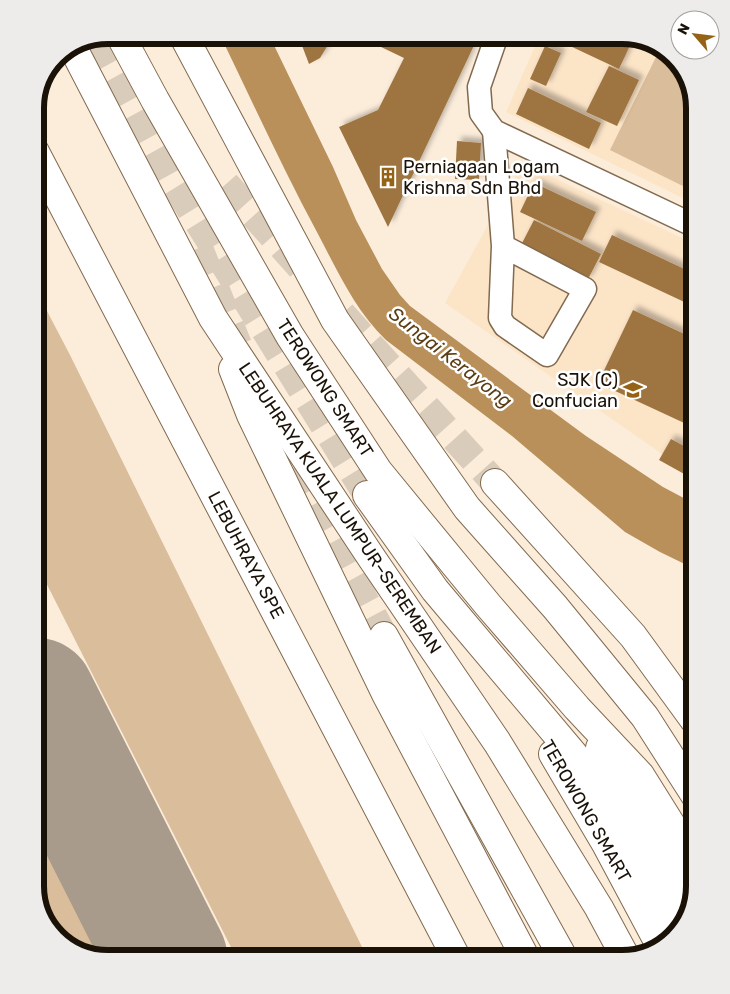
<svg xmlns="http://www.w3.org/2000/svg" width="730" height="994" font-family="Rubik,sans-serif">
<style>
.built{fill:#fce4c7}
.green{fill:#dabd9a}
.water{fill:#b98f5a}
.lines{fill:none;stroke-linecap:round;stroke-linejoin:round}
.runway{stroke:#a89b8c;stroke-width:121}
.building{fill:#9e7541;filter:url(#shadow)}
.highway-tunnel{stroke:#daccbb;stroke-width:28;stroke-dasharray:28 14;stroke-linecap:butt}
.minor-casing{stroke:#816a4f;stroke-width:25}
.highway-casing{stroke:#816a4f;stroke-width:30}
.minor{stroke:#fff;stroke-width:22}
.highway{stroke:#fff;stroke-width:28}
.labels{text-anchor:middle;stroke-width:5;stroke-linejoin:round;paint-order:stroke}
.poi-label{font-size:18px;fill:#1a1107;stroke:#fff;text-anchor:start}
.street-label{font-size:18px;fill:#1a1107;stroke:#fff}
.water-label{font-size:19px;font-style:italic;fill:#5c3e15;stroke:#fff}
.rim{fill:none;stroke:#1a1107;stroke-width:6}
</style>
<defs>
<filter id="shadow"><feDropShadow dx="4.5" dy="-4.5" stdDeviation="2.5" flood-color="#0004"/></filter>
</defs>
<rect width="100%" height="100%" fill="#fceddb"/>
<g class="built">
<polygon points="540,35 626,35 659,45 685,71 695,108 695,204 506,112"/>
<polygon points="522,163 695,244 695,477 445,303"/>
</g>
<g class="green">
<polygon points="661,47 685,71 695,108 695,192 610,150"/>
<polygon points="35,288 70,355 368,959 237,959 35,561"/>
<polygon points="35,822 104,959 71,949 45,923 35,886"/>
</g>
<path class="water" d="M220,35H269L333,167L356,220L382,269L400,295L410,306L586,436L663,487L695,504V569L660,552L625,532L512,436L386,340C355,310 338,272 318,234C283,169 252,101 220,35Z"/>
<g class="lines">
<polyline class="runway" points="35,698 167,959"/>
</g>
<g class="building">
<polygon points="298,35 334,35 320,58 309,64"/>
<polygon points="356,35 478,37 388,227 339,127 378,110 404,58"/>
<polygon points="554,35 625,35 633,39 619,69 553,38"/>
<polygon points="545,46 561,53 546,86 530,79"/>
<polygon points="609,66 639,80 617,126 586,112"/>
<polygon points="528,88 601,123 589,149 516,114"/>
<polygon points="457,141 481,143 479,180 455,179"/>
<polygon points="534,183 596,212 582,241 520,212"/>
<polygon points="534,220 601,254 587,281 520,247"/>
<polygon points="612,235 695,274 695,307 599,262"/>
<polygon points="633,310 695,339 695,428 598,383"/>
<polygon points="671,439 695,452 695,480 659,460"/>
</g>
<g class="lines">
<g class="highway-tunnel">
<polyline points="95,40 171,178 367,495"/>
<polyline points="226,184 303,270"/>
<polyline points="199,248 238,345"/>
<polyline points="342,314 495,483"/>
<polyline points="273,431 384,636"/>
</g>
<defs>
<g id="minor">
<polyline points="497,35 479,87 481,113 494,131 695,226"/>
<polyline points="494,131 503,246 500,318 505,326 547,355 585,289 503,246"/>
</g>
<g id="highway">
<polyline points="120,35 155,100 290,336 378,471 488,605 577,708 640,775 680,839 695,867"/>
<polyline points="183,35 335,320 467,508 555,607 645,717 695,795"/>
<polyline points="73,48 213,318 371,557 497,742 599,908 626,958"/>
<polyline points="35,152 457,959"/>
<polyline points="233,369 251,415 386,694 526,959"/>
<polyline points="495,483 633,636 695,721"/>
<polyline points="367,495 435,590 580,762 625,835 677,931"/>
<polyline points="384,636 564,959"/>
<polyline points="600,748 689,909"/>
<polyline points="553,754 606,844 661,947"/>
</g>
</defs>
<use href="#minor" class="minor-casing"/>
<use href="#highway" class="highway-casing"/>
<use href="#minor" class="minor"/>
<use href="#highway" class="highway"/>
</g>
<defs>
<symbol id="building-bare" viewBox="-9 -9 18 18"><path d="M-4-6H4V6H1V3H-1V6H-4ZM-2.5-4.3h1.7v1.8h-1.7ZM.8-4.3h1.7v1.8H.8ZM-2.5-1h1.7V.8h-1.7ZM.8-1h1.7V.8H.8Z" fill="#956315" stroke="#fff" stroke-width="2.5" paint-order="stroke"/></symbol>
<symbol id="school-bare" viewBox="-9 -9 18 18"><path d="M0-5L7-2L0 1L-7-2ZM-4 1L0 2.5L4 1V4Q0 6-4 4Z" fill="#956315" stroke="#fff" stroke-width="2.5" paint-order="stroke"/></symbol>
</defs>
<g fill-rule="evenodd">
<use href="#building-bare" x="374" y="163" width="28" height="28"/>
<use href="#school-bare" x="619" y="376" width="28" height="28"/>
</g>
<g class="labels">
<g class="poi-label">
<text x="403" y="173">Perniagaan Logam<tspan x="403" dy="21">Krishna Sdn Bhd</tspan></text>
<text x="618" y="386" text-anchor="end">SJK (C)<tspan x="618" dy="21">Confucian</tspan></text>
</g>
<g class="street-label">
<text transform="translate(325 388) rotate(57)" y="6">TEROWONG SMART</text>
<text transform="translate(340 508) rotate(56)" y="6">LEBUHRAYA KUALA LUMPUR–SEREMBAN</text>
<text transform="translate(246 555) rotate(62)" y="6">LEBUHRAYA SPE</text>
<text transform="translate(586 811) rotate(60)" y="6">TEROWONG SMART</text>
</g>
<g class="water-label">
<text transform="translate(451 357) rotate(38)" y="7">Sungai Kerayong</text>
</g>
</g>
<path d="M0 0H730V994H0ZM108 44H622A64 64 0 0 1 686 108V886A64 64 0 0 1 622 950H108A64 64 0 0 1 44 886V108A64 64 0 0 1 108 44Z" fill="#edeceb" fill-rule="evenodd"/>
<path class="rim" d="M108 44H622A64 64 0 0 1 686 108V886A64 64 0 0 1 622 950H108A64 64 0 0 1 44 886V108A64 64 0 0 1 108 44Z"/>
<g transform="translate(695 35) rotate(298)"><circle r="24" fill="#ffffff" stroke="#a3a09c"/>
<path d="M0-4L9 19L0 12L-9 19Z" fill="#956315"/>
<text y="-8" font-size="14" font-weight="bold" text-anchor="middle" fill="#1a1107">N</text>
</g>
</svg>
